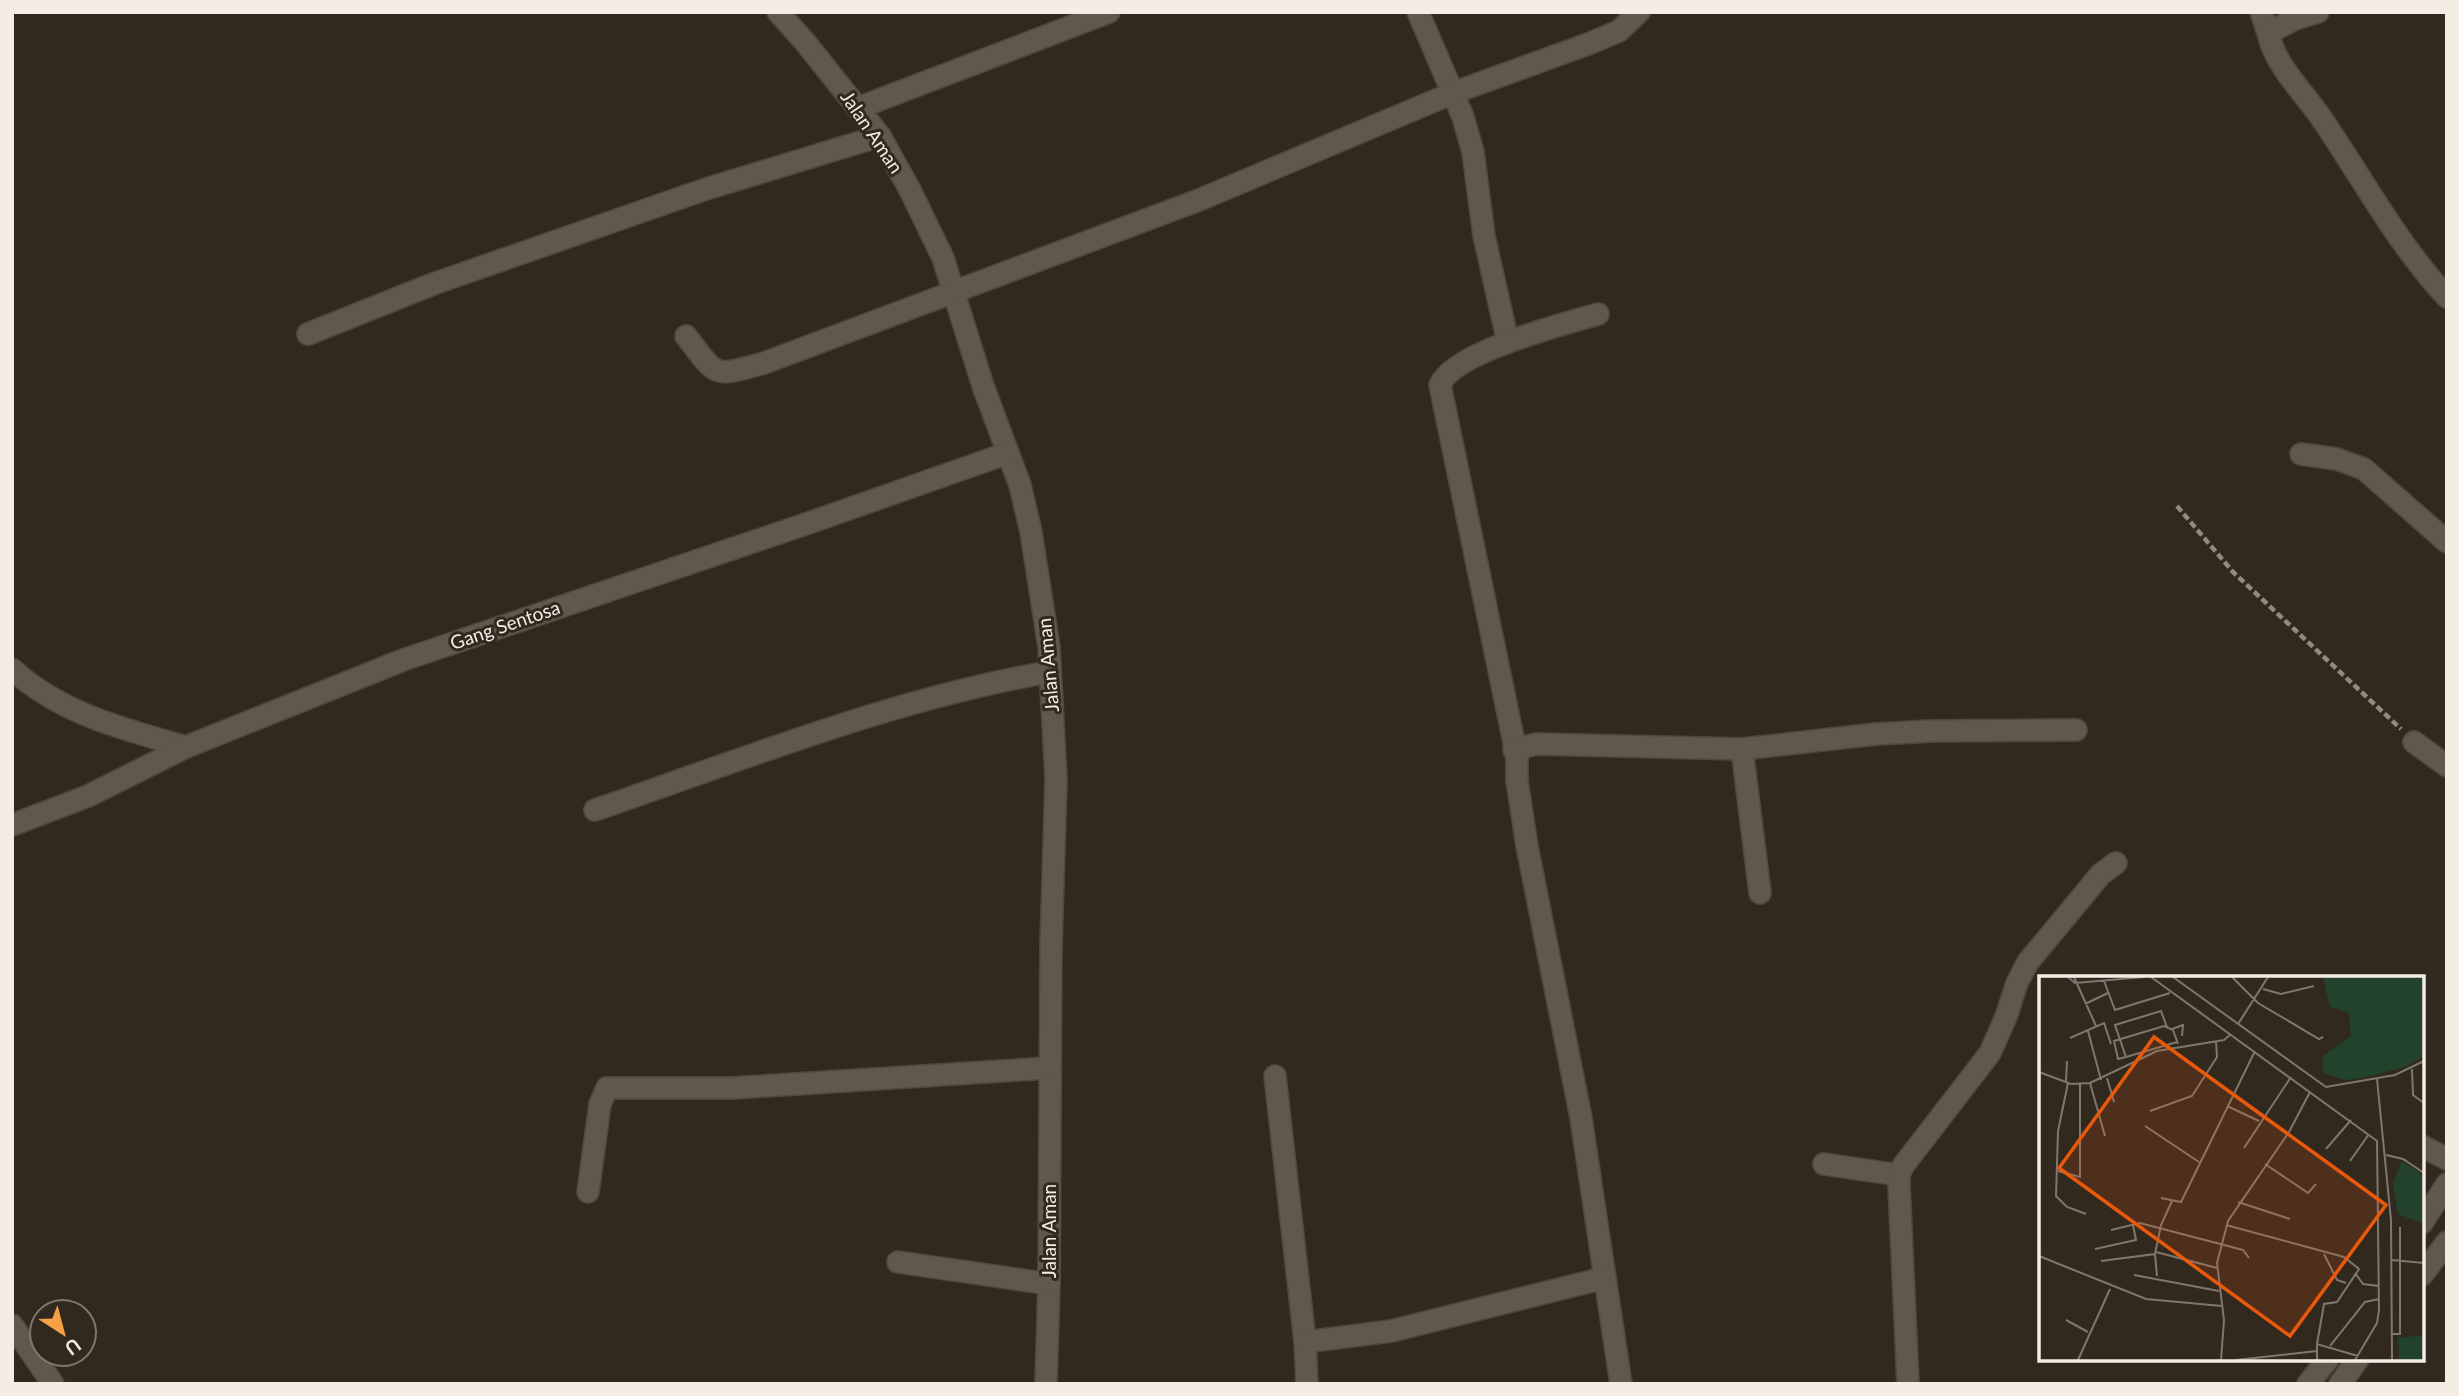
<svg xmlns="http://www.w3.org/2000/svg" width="2459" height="1396" font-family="Lato,sans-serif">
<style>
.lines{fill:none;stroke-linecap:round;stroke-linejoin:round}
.minor-casing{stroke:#4d473d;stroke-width:24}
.path{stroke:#918a81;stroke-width:4.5;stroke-dasharray:7 3.5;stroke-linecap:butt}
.minor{stroke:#61574b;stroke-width:21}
.labels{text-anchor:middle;stroke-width:6;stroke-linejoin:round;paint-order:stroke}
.street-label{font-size:19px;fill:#f3ede6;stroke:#32291e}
.inset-road{fill:none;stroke:#7f776e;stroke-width:2}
.view{fill:#e8590c;fill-opacity:0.15;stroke:#e8590c;stroke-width:3.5}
.inset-edge{fill:none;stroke:#f3ede6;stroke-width:3.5}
</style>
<rect width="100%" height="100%" fill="#32291e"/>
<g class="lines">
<defs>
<g id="minor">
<polyline points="778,12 805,42 880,136 910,190 943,258 983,386 1020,485 1031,532 1049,647 1056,779 1051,946 1049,1284 1046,1384"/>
<polyline points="1418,12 1463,117 1473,152 1484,236 1508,342"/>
<polyline points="2261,12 2268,33"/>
<path d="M2318,12L2295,19L2268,33C2276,68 2305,93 2324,122C2364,181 2398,245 2447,297"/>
<polyline points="858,108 1109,12"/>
<path d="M1598,314C1564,324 1453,352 1440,385L1517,757V781L1527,846L1581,1118L1621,1384"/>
<polyline points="308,334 433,284 706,189 880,136"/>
<path d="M686,336C718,378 713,377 764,363L1199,200L1453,93L1588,44L1619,31L1639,12"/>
<polyline points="2301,454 2337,459 2364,469 2447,542"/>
<path d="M12,669C61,714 124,729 186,747"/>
<polyline points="2414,742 2447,766"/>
<polyline points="1742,749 1760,893"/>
<polyline points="1514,750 1536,744 1742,749 1876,734 1931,731 2076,730"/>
<path d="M595,810C744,759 893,699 1049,672"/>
<polyline points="12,825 88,796 186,747 403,660 803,525 1008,453"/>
<polyline points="1275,1076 1305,1342 1307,1384"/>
<polyline points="2422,1146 2447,1159"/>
<polyline points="1824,1164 1899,1175"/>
<polyline points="588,1192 600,1104 607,1088 732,1088 1049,1068"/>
<polyline points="2422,1223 2447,1184"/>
<polyline points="898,1262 1049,1284"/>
<polyline points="2422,1275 2447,1242"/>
<polyline points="12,1325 53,1384"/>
<polyline points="1305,1342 1391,1331 1604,1278"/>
<polyline points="1908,1384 1899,1185 1899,1175 1903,1166 1990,1053 2006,1017 2017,983 2028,962 2101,874 2116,863"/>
<polyline points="2308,1384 2328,1359"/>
<polyline points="2340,1384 2358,1359"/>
</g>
</defs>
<use href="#minor" class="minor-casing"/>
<polyline class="path" points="2177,506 2233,572 2401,729"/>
<use href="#minor" class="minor"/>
</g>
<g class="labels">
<g class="street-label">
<text transform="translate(872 132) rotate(56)" y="7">Jalan Aman</text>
<text transform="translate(505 625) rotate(-19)" y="7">Gang Sentosa</text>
<text transform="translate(1048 665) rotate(-95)" y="7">Jalan Aman</text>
<text transform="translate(1049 1231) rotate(-90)" y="7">Jalan Aman</text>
</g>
</g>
<g transform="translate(2039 976)">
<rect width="385" height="385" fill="#32291e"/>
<path d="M284,1H384L385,80L363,92L323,102L306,104L284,97V80L312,60L310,37L291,31ZM363,185L385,200V248L359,238L354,207ZM385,359V384H360L359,362Z" fill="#23422b"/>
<path class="inset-road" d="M29,1L36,7L105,1M35,1L57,50M112,1L338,165L340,334L338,347L316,384M134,1L287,111L356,99L385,85M193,1L219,27L280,63L284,61M65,5L76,34L131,17M224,13L242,18L275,10M46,28L69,17M199,48L229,1M128,51L122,35L76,49L87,81L138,66M133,53L144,49L143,60M49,55L62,104M31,62L65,47L72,68M87,81L79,83L75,65L125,50L134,54L139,68M373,93L374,119L385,127M0,96L32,108L51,107L118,75L185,64L192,58M68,102L75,126M338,103L352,244L353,384M27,106L28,85M29,107L19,155L17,220L28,231L47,238M51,107L66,160M188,130L220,145M111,135L153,120L178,81L177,65M106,150L160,186M205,172L252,101M287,173L312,144M347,179L364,183L385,197M311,185L330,158M226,188L269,217L277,208M19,195L41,201V108M122,222L142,226L216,75M199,226L251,243M187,249L305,281L320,293L298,326L285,328L278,368M72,254L101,247L204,274L210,282M56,273L97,264L94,249M117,276L178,292M116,278L118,300M285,278L298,304L307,307M0,280L107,323L183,330M353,284L385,287M62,285L116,278L122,249L133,225M316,297L324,308L340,310M95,299L180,315M27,344L49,356M353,358H361V251M291,370L326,326L340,323M39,384L71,313M182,384L185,344L178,287L189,245L250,156L271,116M197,384L278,375M278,384V368L319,380"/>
<path class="view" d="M115,61L347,229L251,360L20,192Z"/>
<rect width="385" height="385" class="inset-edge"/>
</g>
<rect width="2459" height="1396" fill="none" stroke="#f3ede6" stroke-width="28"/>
<g transform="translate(63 1333) rotate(144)"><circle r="33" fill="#32291e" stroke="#7f776e" stroke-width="2"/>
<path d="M0-5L12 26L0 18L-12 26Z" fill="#f5a246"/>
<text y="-10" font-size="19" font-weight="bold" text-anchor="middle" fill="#f3ede6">U</text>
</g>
</svg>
